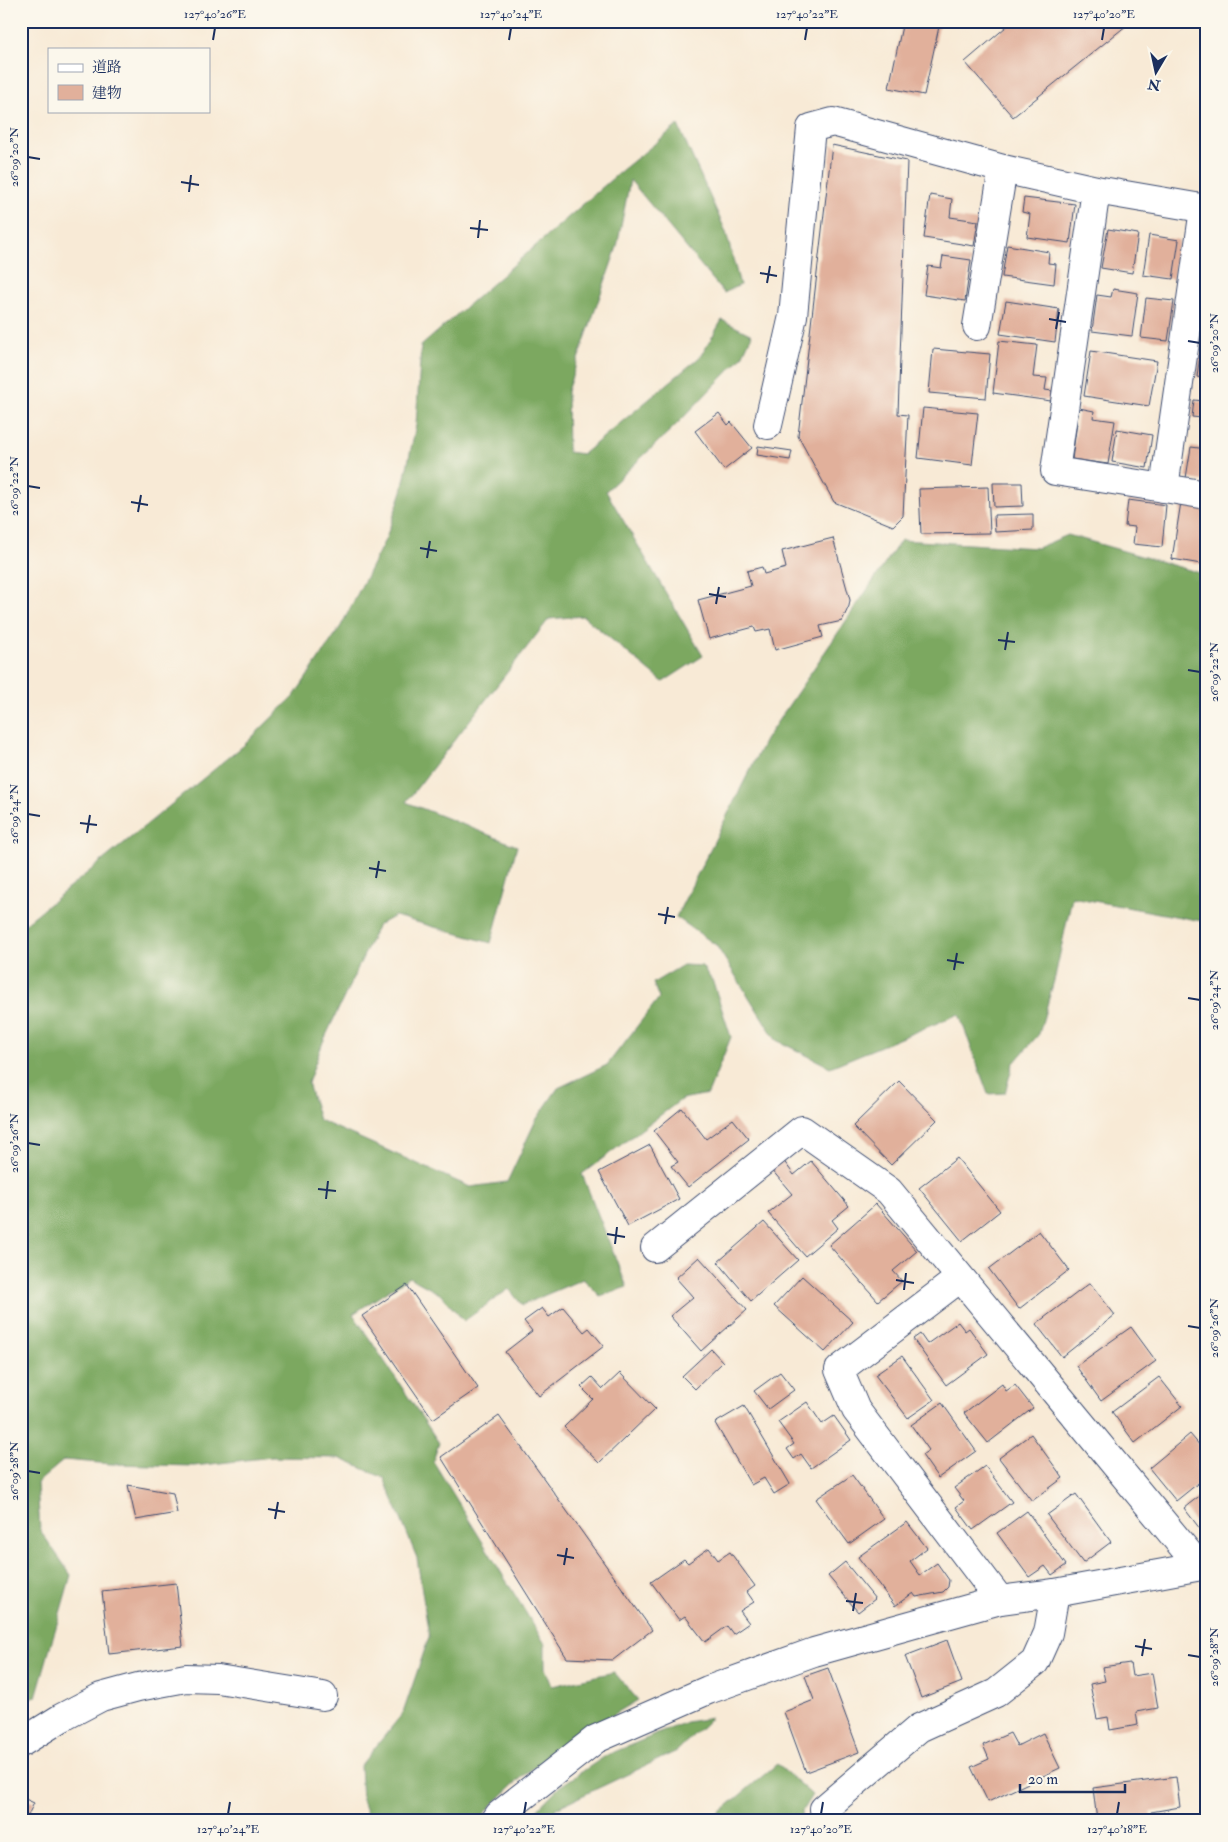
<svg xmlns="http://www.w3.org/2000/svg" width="1228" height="1842" font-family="'IM FELL Double Pica','Noto Serif JP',serif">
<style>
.forest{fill:#7ca861;stroke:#4c6c60}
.building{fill:#e1b09b}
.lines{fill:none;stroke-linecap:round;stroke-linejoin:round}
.street-casing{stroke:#3c4b70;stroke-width:30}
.street{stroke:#fff;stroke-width:28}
.ticks{fill:none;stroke:#1b2f5e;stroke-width:2}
.neatline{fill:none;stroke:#1b2f5e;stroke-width:2}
.ticks-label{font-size:12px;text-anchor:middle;fill:#1b2f5e}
</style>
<rect width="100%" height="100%" fill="#fbf7ec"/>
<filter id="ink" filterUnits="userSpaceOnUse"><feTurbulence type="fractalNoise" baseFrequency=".02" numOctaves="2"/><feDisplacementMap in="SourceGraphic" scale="10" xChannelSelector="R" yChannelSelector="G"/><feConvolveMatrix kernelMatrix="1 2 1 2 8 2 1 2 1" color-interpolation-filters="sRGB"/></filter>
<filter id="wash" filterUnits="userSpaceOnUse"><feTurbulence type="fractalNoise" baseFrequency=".0096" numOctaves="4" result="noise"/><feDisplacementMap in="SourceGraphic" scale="20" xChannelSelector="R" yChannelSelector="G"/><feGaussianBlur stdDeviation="1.12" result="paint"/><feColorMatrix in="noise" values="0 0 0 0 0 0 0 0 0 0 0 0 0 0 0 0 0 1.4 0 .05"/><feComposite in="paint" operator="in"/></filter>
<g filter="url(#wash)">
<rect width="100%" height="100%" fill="#f8ead6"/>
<g class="forest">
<path d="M678,125L726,232L740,285L724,293L630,180L617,247L567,391L568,452L583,454L701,356L722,320L752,335L742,357L676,425L606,491L703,656L663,682L583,616L549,619L406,802L517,846L491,943L395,916L378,925L323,1042L308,1083L319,1120L470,1187L507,1182L536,1120L558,1088L607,1065L659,998L653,983L683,965L702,966L713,982L731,1037L708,1094L682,1099L582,1174L627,1287L600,1296L583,1279L522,1305L509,1289L464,1321L440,1294L409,1277L353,1314L439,1443L433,1461L545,1644V1668L552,1686L614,1672L638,1700C580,1735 522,1768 478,1821H369L362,1800L360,1766L403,1713L429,1637L417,1558L384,1478L339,1458L272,1457L194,1466L111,1464L64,1460L37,1483L40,1530L71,1575L36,1697L21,1703V927L243,746L294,696L341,626L386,538L402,491L416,425L421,346L621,171Z"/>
<polygon points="1068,535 1207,575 1207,922 1072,897 1055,977 1039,1034 1013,1064 1005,1093 988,1094 959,1014 830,1067 776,1040 716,945 676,917 765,740 901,540 1037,548"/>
<polygon points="711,1718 677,1751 556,1808 550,1821 526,1821 559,1787 607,1755 686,1722"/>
<polygon points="777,1764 812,1795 802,1811 803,1821 709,1821"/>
</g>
<g id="blocks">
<g class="building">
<polygon points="903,21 940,22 924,95 889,88"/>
<polygon points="1013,21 1132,21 1013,117 965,62"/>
<polygon points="832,145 907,161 898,414 908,415 903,516 893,526 834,502 798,436"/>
<polygon points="930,195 952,199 950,217 978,221 974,246 924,238"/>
<polygon points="1024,198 1075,204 1070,243 1027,237 1030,214 1022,212"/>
<polygon points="1108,229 1138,234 1132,273 1101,268"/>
<polygon points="1149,235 1179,240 1173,279 1143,275"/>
<polygon points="1007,245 1049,252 1048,263 1056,264 1054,284 1002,277"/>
<polygon points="943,256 971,260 965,301 924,295 928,266 941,268"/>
<polygon points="1113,289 1138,293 1132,336 1092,331 1097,295 1111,297"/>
<polygon points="1146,298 1174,301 1168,341 1141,338"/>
<polygon points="1006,301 1059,309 1055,342 1000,334"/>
<polygon points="1206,320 1207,320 1207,333 1204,333"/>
<polygon points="999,341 1037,345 1033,377 1047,378 1045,390 1052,391 1051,401 993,393"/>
<polygon points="933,349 990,354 986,398 929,393"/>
<polygon points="1091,351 1157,361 1149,406 1084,396"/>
<polygon points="1200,355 1207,356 1207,379 1197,377"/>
<polygon points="1206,392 1207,392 1207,428 1201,427 1202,418 1192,417 1194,400 1204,401"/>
<polygon points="923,408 978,413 972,465 918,458"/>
<polygon points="1079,408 1094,411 1093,418 1115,421 1108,464 1072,459"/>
<polygon points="719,413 728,425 731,422 752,448 724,470 695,431"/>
<polygon points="1117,429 1152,435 1147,468 1112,462"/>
<polygon points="758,446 792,451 790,460 757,455"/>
<polygon points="1191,447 1207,449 1207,482 1186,478"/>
<polygon points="993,483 1022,483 1023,506 994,507"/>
<polygon points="988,487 990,533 921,534 919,489"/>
<polygon points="1128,500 1166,505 1162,547 1133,544 1135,527 1125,526"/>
<polygon points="1181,502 1207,506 1207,565 1172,559"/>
<polygon points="1033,514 1033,530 995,532 994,515"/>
<polygon points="833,538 850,600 849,606 842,621 820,626 823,637 775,650 770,629 756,632 754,627 709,639 698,600 751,586 747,571 762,567 764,574 786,568 782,551"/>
<polygon points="899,1081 937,1120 891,1165 853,1126"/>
<polygon points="682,1108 706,1139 733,1119 749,1139 688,1187 671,1166 678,1162 654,1131"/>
<polygon points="650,1145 679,1199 628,1226 599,1172"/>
<polygon points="957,1158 1000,1211 962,1241 919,1188"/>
<polygon points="783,1160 794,1175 811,1161 849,1206 832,1220 838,1228 805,1256 768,1213 792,1194 771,1169"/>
<polygon points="876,1204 917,1251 893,1271 902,1281 878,1301 829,1245"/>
<polygon points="764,1222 798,1260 751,1301 718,1262"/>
<polygon points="1039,1231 1069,1270 1019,1309 989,1269"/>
<polygon points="699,1257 747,1310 701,1351 670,1316 693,1297 676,1278"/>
<polygon points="802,1276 853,1322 825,1352 774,1306"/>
<polygon points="1090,1283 1115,1315 1062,1357 1036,1324"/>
<polygon points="407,1285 478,1388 433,1419 362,1316"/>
<polygon points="563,1307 584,1332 589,1328 604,1346 539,1396 505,1352 532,1331 524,1321 542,1308 549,1317"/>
<polygon points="958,1322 965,1331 969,1328 988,1354 946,1385 913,1339 920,1334 927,1344"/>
<polygon points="1131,1327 1156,1361 1101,1401 1076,1366"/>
<polygon points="711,1349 723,1362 695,1389 682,1376"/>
<polygon points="902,1356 934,1400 908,1418 875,1375"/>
<polygon points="780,1372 794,1390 768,1409 754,1391"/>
<polygon points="620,1373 655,1409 599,1463 564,1427 593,1399 581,1387 592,1377 603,1389"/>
<polygon points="1159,1377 1182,1406 1135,1443 1112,1412"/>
<polygon points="1002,1384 1006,1391 1015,1385 1033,1408 988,1443 964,1413"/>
<polygon points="807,1402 822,1424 834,1416 851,1440 811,1468 801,1454 794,1459 787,1449 794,1444 778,1422"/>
<polygon points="942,1403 976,1451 938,1478 922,1455 929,1450 911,1425"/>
<polygon points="744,1406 790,1484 774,1494 764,1478 751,1485 715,1423"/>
<polygon points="499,1416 652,1630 613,1660 567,1658 441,1457"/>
<polygon points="1031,1434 1063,1478 1032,1501 999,1458"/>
<polygon points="1190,1434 1207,1454 1207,1476 1176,1501 1149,1468"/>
<polygon points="985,1466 1012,1502 973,1530 956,1507 964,1501 954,1488"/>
<polygon points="852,1475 884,1519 849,1544 816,1499"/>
<polygon points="128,1485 173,1493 177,1513 136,1520"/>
<polygon points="1207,1490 1207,1538 1184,1508"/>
<polygon points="1076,1494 1111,1542 1083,1563 1047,1515"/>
<polygon points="1027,1511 1066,1565 1052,1575 1045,1566 1029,1577 997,1533"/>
<polygon points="907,1522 927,1548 910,1561 920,1575 937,1563 949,1580 948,1587 943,1592 916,1597 913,1593 895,1606 858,1557"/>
<polygon points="709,1548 718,1560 730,1552 755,1586 747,1592 754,1602 740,1611 749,1623 733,1634 727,1626 705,1642 685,1616 679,1620 651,1582 684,1559 688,1563"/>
<polygon points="845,1562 875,1599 858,1612 828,1576"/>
<polygon points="176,1583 183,1646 109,1654 102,1591"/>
<polygon points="947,1640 962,1682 921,1698 905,1656"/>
<polygon points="1130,1663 1132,1676 1152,1673 1158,1708 1136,1712 1138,1725 1110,1730 1108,1717 1097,1719 1090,1684 1105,1681 1102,1667"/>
<polygon points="828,1668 859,1752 806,1772 784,1712 814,1700 805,1676"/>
<polygon points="1010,1733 1017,1746 1043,1733 1060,1768 988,1802 971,1767 989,1759 983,1745"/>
<polygon points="1176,1777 1180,1807 1151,1812 1153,1821 1097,1821 1093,1788"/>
<polygon points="21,1797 34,1803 25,1821 21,1821"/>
</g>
</g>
</g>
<g filter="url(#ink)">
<use href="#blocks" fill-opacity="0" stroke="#3c4b70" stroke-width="1"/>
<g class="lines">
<defs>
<g id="street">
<polyline points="1096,190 1055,471 1164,488 1204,209"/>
<polyline points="977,326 1003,169"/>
<polyline points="768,425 793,316 811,128 833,122 1003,169 1096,190 1207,209"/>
<polyline points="1164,488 1207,495"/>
<polyline points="655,1248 802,1130 889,1191 1199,1566"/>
<polyline points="960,1278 839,1370 856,1410 1000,1600"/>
<polyline points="21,1743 61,1718 101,1697 138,1687 186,1678 218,1679 323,1696"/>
<polyline points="495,1821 499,1815 596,1739 708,1690 814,1652 1000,1600 1055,1593 1207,1565"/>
<polyline points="826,1821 824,1809 919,1728 996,1693 1035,1662 1048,1633 1055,1593"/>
</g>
</defs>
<use href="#street" class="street-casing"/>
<use href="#street" class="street"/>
</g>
</g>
<path class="ticks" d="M213,40L215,28M509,40L511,28M805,40L807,28M1102,40L1104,28M28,157L40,159M181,182L199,185M189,192L191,175M470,228L488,230M478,238L480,220M760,273L777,276M767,283L770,266M1049,319L1066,322M1056,329L1059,312M1188,341L1200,343M28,486L40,488M131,502L148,505M138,512L141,495M420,548L437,551M427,558L430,541M709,594L726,597M716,604L719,587M998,640L1015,642M1005,650L1008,632M1188,670L1200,672M28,814L40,816M80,823L97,825M87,833L90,815M369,868L386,871M376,878L379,861M658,914L675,917M665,924L668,907M947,960L964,963M954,970L957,953M1188,998L1200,1000M28,1143L40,1145M318,1189L336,1191M326,1199L328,1181M607,1234L625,1237M615,1244L617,1227M896,1280L914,1283M904,1290L906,1273M1188,1326L1200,1328M28,1471L40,1473M268,1509L285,1512M275,1519L278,1502M557,1555L574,1558M564,1565L567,1548M846,1601L863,1603M853,1611L856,1593M1135,1646L1152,1649M1188,1655L1200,1657M1142,1656L1145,1639M228,1814L230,1802M524,1814L526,1802M821,1814L823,1802M1117,1814L1119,1802"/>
<rect width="1228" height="1842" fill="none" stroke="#fbf7ec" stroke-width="55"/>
<rect x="48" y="48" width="162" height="65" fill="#fbf7ec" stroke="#a1a7b3"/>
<rect x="58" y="64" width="25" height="8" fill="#ffffff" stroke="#a1a7b3"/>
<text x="92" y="72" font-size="15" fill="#1b2f5e">道路</text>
<rect x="58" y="85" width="25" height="15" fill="#e1b09b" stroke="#a1a7b3"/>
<text x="92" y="98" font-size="15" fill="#1b2f5e">建物</text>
<g transform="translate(1156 72) rotate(189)" stroke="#fbf7ec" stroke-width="4" paint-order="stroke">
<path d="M0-4L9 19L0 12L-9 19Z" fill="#1b2f5e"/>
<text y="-8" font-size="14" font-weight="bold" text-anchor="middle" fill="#1b2f5e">N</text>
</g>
<path d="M1020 1784v8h105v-8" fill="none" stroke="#1b2f5e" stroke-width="2.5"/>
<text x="1028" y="1784" font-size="15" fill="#1b2f5e" stroke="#fbf7ec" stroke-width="4" paint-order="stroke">20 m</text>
<rect x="28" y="28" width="1172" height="1786" class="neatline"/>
<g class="ticks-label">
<text x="215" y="18">127°40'26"E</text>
<text x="511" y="18">127°40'24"E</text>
<text x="807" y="18">127°40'22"E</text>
<text x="1104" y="18">127°40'20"E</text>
<text transform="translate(14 157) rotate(-90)" y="4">26°09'20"N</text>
<text transform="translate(1214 343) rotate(-90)" y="4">26°09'20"N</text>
<text transform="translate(14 486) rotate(-90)" y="4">26°09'22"N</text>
<text transform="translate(1214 672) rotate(-90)" y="4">26°09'22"N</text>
<text transform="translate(14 814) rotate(-90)" y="4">26°09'24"N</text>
<text transform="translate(1214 1000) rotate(-90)" y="4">26°09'24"N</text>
<text transform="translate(14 1143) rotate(-90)" y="4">26°09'26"N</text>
<text transform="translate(1214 1328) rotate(-90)" y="4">26°09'26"N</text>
<text transform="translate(14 1471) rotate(-90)" y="4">26°09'28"N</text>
<text transform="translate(1214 1657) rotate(-90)" y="4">26°09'28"N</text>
<text x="228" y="1833">127°40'24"E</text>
<text x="524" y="1833">127°40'22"E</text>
<text x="821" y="1833">127°40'20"E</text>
<text x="1117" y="1833">127°40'18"E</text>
</g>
</svg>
